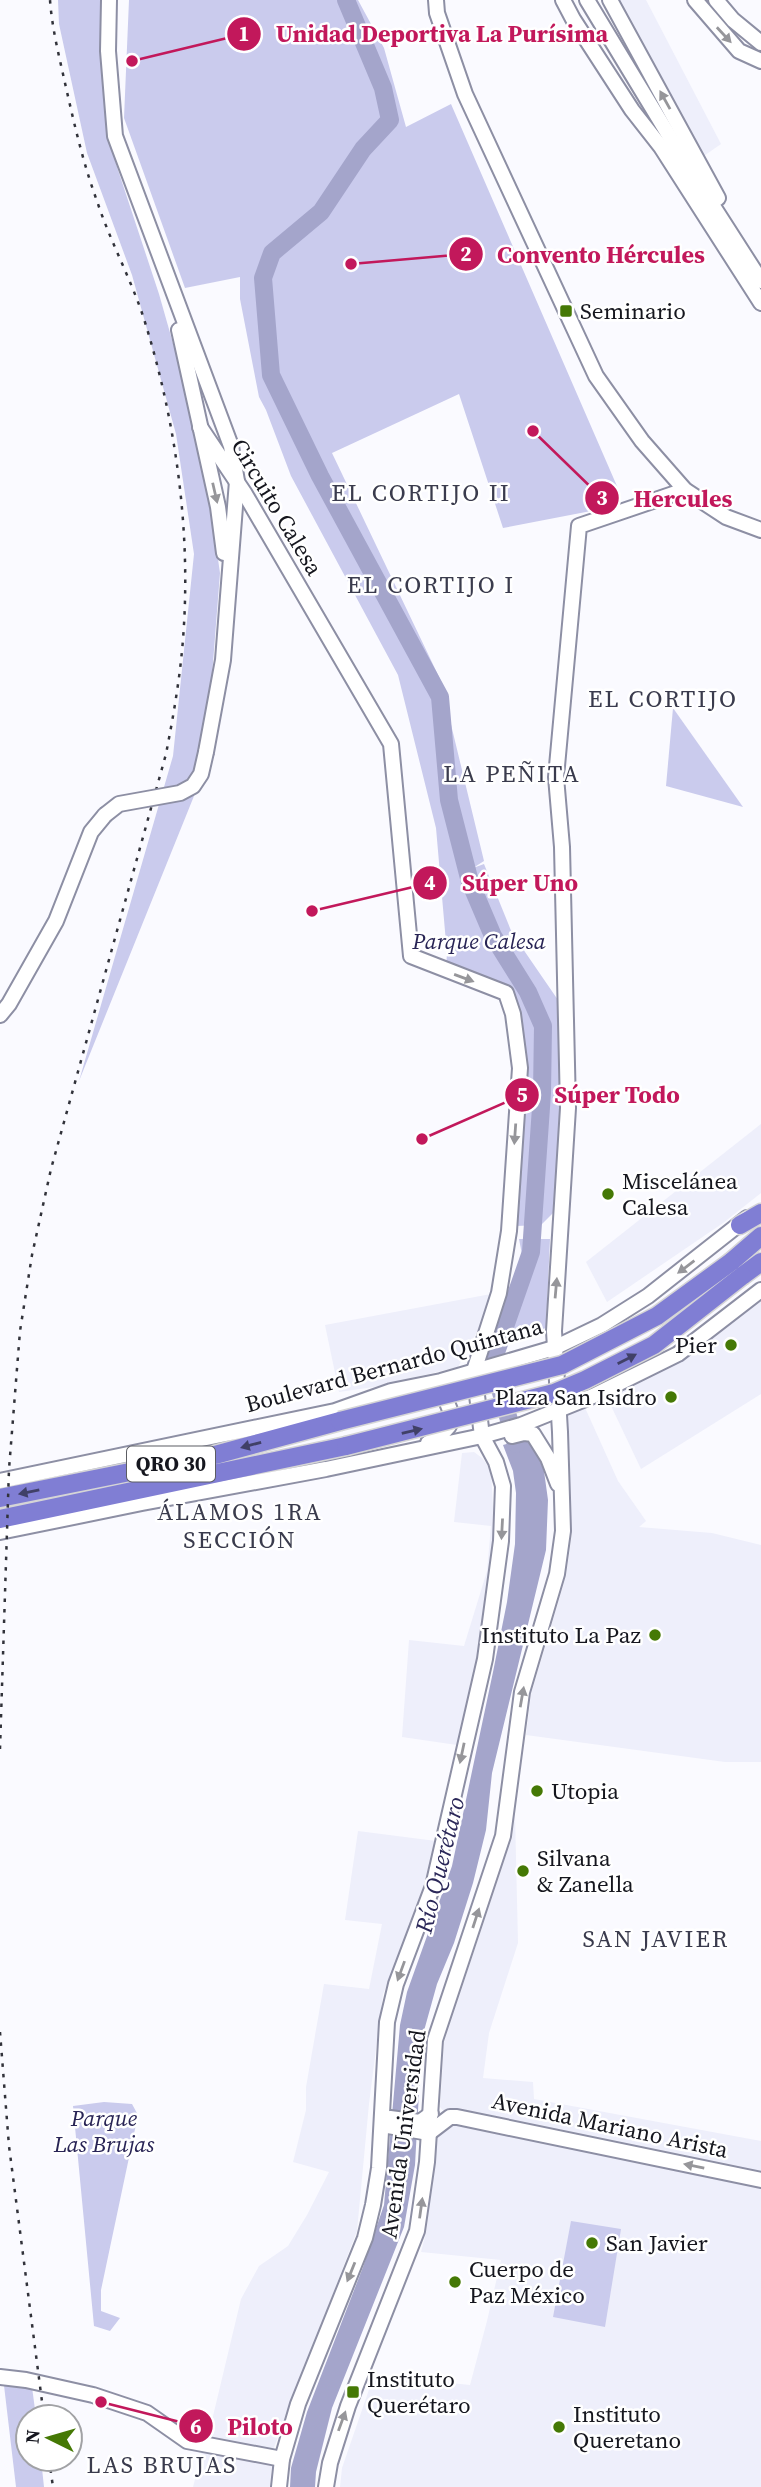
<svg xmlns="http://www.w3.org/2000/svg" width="761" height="2487" font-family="'Source Serif 4',serif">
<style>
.built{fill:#eeeffb}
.green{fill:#cacbed}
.water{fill:#a4a5cb}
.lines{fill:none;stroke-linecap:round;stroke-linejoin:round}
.river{stroke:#a4a5cb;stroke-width:18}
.secondary-casing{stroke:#8d8fa4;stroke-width:18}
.highway-casing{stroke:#d5d5d6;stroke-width:21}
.secondary{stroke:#fff;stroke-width:14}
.highway{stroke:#807ed4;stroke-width:18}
.rail{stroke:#31323a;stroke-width:2.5;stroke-dasharray:3.5 7;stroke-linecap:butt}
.secondary-bridge-casing{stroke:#8d8fa4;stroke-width:18;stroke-linecap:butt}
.highway-bridge-casing{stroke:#d5d5d6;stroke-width:21;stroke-linecap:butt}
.secondary-bridge{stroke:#fff;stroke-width:14}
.highway-bridge{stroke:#807ed4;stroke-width:18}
.oneway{fill:#96969a}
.oneway2{fill:#404067}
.poi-dot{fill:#457905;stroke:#fff;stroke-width:2.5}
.labels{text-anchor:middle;stroke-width:5;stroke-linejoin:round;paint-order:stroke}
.shield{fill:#fff;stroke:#5b5c62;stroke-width:2}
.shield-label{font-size:21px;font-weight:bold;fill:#15161e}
.poi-label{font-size:23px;fill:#15161e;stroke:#fff;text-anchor:start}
.street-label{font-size:23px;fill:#15161e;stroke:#fff}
.park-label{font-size:23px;font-style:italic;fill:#282455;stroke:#fff}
.neighbourhood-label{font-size:24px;letter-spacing:2px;fill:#3a3b4d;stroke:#fff}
.water-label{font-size:24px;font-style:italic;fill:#2b2859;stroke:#fff}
.leader{fill:none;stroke:#c2185b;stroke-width:2.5}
.callout-dot{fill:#c2185b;stroke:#fff;stroke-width:2.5}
.mark-label{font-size:21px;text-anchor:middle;font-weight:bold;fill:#fff}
.callout-label{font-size:24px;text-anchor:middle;font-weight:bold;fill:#c2185b;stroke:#fff;stroke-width:5;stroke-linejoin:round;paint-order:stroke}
</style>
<rect width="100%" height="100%" fill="#fafaff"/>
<g class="built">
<polygon points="610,0 646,0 721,144 698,160"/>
<polygon points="761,1124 761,1193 723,1223 607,1302 586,1262"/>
<polygon points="761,1290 761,1394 641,1469 604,1391 678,1354"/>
<polygon points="491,1294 482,1322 458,1367 374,1387 339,1392 325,1325"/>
<polygon points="582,1401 618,1481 646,1521 639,1527 712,1533 761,1545 761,1762 725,1762 526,1735 531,1694 566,1576 572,1533 563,1531 559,1411"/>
<polygon points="474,1452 482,1458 491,1470 494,1526 488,1615 457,1745 402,1737 409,1640 464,1646 487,1571 491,1526 454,1522 462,1453"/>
<polygon points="515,1815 518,1943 489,2033 483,2078 533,2082 534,2099 761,2141 761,2487 340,2487 342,2468 374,2375 470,2385 487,2321 501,2260 421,2252 426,2233 439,2123 449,2117 440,2107 444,2042 512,1838"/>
<polygon points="358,1831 436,1841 413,1921 383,1994 369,2104 357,2231 273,2450 208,2437 241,2299 259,2266 288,2246 307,2215 329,2172 293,2162 306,2110 306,2087 324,1984 369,1989 382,1924 345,1920"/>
<polygon points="203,2448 272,2462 270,2487 193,2487"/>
</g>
<g class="green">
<polygon points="58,0 101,0 100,35 108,135 118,170 159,294 201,442 220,573 209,714 194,796 79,1081 173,756 194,554 176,434 132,275 87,153 59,24"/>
<polygon points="129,0 358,0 384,48 406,127 451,104 620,493 591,511 503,528 459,394 332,453 440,679 484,861 473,868 484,864 512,933 558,1000 564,1035 565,1072 554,1212 541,1225 516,1226 527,1076 522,1026 515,999 446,966 447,954 436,828 398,675 291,476 266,410 259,397 240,299 240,277 185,288 124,118"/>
<polygon points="673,708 743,807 666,786"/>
<polygon points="519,1239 550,1239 546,1328 505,1340 526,1275"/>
<polygon points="104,2102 132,2104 138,2115 101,2290 101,2311 120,2318 110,2331 94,2326 73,2106"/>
<polygon points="571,2221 621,2229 605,2327 553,2317"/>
<polygon points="3,2377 32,2387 36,2417 28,2417 28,2459 41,2459 44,2487 16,2487"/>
</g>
<polygon class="water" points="531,1437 544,1471 548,1500 546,1550 492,1773 486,1830 473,1883 454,1943 437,1984 422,2038 415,2165 404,2227 332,2408 316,2472 315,2487 290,2487 291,2468 307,2412 363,2267 384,2205 400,2025 407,1992 452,1866 493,1672 507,1602 515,1544 516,1493 513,1471 503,1445"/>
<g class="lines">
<polyline class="river" points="346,0 383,88 390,120 363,149 321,212 272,253 263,278 271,375 320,476 440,697 449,800 470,882 493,936 528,992 543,1026 542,1093 531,1252 494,1358 493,1365 516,1444"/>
<defs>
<g id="secondary">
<polyline points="109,0 108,51 115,136 231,446 237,481 223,660 206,752"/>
<polyline points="436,0 437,13 465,94 596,376 642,441 685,490 726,517 761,530"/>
<polyline points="563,0 573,19 632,110 661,147 761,303"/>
<polyline points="587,0 688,167 761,281"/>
<polyline points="610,0 718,198"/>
<polyline points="695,0 739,51 761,61"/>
<polyline points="716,0 733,20 761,43"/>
<polyline points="179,330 218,507 224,553"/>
<polyline points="200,427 245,494 391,744 411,956 506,993 513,1014 520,1068 509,1231 499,1293 474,1371 482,1436 496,1462 503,1486 501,1541 485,1659 433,1886 396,1984 387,2022 379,2168 373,2205 365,2238 298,2404 282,2459 279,2487"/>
<polyline points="0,1015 9,1004 56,921 91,832 105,815"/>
<polyline points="512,1436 524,1433 533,1434 548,1458 558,1484"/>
<polyline points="428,1443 440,1436 449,1426 450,1410 443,1393 435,1391"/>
<polyline points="0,1481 335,1411 391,1391 441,1381 554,1348 602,1325 648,1296 747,1218"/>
<polyline points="0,1532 142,1503 326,1469 482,1436 521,1425 593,1396 678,1354 761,1290"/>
<polyline points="382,2117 388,2126 429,2133 450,2117 457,2117 761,2180"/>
<polyline points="390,2118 420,2122 431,2114"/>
<polyline points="0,2377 26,2380 93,2395 147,2413 187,2441 282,2459"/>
<polyline points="326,2487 330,2463 348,2406 417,2231 427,2162 435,2040 503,1836 522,1692 557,1574 563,1531 560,1432 554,1331 568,1108 562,847 556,777 579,526 685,490"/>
</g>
<g id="highway">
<polyline points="740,1225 761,1213"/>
<polyline points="731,1262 761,1236"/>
<polyline points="742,1276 761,1262"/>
<polyline points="0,1498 215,1455 340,1421"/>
<polyline points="0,1519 346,1446"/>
</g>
</defs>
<use href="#secondary" class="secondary-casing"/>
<use href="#highway" class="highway-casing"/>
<use href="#secondary" class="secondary"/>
<use href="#highway" class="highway"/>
<g class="rail">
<path d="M0,1749L9,1469L20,1331L32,1255L51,1169L166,754C170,733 174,712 177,691C196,568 181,437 144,319C131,279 110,241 97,201C83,163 74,123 65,83C59,56 52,28 50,0"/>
<polyline points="0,2032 9,2146 44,2417"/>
<polyline points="49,2459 53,2487"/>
</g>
<defs>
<polyline id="secondary-bridge" points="105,815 119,804 180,793 193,786 201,774 206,752"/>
<g id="highway-bridge">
<polyline points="340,1421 562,1365 657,1316 731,1262"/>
<polyline points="346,1446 554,1393 585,1380 654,1345 742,1276"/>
</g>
</defs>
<use href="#secondary-bridge" class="secondary-bridge-casing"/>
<use href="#highway-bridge" class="highway-bridge-casing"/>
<use href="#secondary-bridge" class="secondary-bridge"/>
<use href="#highway-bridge" class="highway-bridge"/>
</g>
<defs><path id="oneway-solid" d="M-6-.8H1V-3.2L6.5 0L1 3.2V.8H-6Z" transform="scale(1.75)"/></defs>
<g class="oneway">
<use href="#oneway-solid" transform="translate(724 35) rotate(47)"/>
<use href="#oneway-solid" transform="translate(665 100) rotate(-119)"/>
<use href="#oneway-solid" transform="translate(215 493) rotate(77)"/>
<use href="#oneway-solid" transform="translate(464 978) rotate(20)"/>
<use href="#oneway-solid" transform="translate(515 1134) rotate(94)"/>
<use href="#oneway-solid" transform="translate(686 1267) rotate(143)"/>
<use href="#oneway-solid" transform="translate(556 1288) rotate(-85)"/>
<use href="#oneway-solid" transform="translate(502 1529) rotate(93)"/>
<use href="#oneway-solid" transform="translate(522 1697) rotate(-80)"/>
<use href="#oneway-solid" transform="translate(462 1753) rotate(102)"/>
<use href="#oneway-solid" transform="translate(476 1918) rotate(-72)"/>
<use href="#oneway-solid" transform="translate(401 1971) rotate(110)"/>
<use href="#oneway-solid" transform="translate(694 2166) rotate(-168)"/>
<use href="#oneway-solid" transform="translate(421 2208) rotate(-82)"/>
<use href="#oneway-solid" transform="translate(351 2272) rotate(112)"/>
<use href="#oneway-solid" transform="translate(342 2421) rotate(-70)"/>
</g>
<g class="oneway2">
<use href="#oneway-solid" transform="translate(627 1359) rotate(-27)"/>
<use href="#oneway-solid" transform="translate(412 1431) rotate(-13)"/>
<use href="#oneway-solid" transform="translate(251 1445) rotate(165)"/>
<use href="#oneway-solid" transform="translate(29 1492) rotate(169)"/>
</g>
<g class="poi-dot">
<rect x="559" y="304" width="14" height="14" rx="3.5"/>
<circle cx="608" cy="1194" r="7"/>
<circle cx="731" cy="1345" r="7"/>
<circle cx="671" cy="1397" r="7"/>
<circle cx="655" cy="1635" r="7"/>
<circle cx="537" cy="1791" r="7"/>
<circle cx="523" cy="1871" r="7"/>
<circle cx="592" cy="2243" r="7"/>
<circle cx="455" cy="2282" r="7"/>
<rect x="346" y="2385" width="14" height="14" rx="3.5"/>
<circle cx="559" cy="2427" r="7"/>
</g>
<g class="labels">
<rect class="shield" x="127" y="1446.5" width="88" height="35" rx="5"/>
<g class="shield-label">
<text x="171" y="1471">QRO 30</text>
</g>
<g class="poi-label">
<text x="580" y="319">Seminario</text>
<text x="622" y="1189">Miscelánea<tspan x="622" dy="26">Calesa</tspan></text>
<text x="717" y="1353" text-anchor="end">Pier</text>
<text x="657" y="1405" text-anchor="end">Plaza San Isidro</text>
<text x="641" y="1643" text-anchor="end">Instituto La Paz</text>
<text x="551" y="1799">Utopia</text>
<text x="537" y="1866">Silvana<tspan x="537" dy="26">&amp; Zanella</tspan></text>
<text x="606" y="2251">San Javier</text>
<text x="469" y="2277">Cuerpo de<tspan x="469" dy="26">Paz México</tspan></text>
<text x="367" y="2387">Instituto<tspan x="367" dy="26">Querétaro</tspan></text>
<text x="573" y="2422">Instituto<tspan x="573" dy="26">Queretano</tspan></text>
</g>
<g class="street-label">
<text transform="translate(277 507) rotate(59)" y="8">Circuito Calesa</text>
<text transform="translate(394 1365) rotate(-15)" y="8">Boulevard Bernardo Quintana</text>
<text transform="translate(610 2125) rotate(12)" y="8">Avenida Mariano Arista</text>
<text transform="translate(403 2134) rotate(-82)" y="8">Avenida Universidad</text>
</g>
<g class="park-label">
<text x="479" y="949">Parque Calesa</text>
<text x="104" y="2126">Parque<tspan x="104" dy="26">Las Brujas</tspan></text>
</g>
<g class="neighbourhood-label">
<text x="421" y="501">EL CORTIJO II</text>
<text x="431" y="593">EL CORTIJO I</text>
<text x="663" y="707">EL CORTIJO</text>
<text x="512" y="782">LA PEÑITA</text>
<text x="240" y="1520">ÁLAMOS 1RA<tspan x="240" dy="28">SECCIÓN</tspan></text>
<text x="656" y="1947">SAN JAVIER</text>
<text x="162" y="2473">LAS BRUJAS</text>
</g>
<g class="water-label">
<text transform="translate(440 1865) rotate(-76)" y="8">Río Querétaro</text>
</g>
</g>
<path class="leader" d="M132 61L244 34M351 264L466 254M533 431L602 498M312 911L430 883M422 1139L522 1095M101 2402L196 2426"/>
<g class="callout-dot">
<circle cx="132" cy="61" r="7"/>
<circle cx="351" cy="264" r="7"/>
<circle cx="533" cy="431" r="7"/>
<circle cx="312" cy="911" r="7"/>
<circle cx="422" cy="1139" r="7"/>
<circle cx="101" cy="2402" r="7"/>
<circle cx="244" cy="34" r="18"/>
<circle cx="466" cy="254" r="18"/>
<circle cx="602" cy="498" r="18"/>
<circle cx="430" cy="883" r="18"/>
<circle cx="522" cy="1095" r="18"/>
<circle cx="196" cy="2426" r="18"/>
</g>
<g class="mark-label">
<text x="244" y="41">1</text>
<text x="466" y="261">2</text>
<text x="602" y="505">3</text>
<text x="430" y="890">4</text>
<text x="522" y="1102">5</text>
<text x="196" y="2434">6</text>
</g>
<g class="callout-label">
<text x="442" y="42">Unidad Deportiva La Purísima</text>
<text x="601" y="263">Convento Hércules</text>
<text x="683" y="507">Hercules</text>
<text x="520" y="891">Súper Uno</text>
<text x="617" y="1103">Súper Todo</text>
<text x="260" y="2435">Piloto</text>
</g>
<g transform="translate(49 2438) rotate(275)"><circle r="33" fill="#ffffff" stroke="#a1a2a5" stroke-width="2"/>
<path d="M0-5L12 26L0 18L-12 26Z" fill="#457905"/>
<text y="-10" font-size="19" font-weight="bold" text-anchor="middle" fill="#15161e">N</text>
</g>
</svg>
